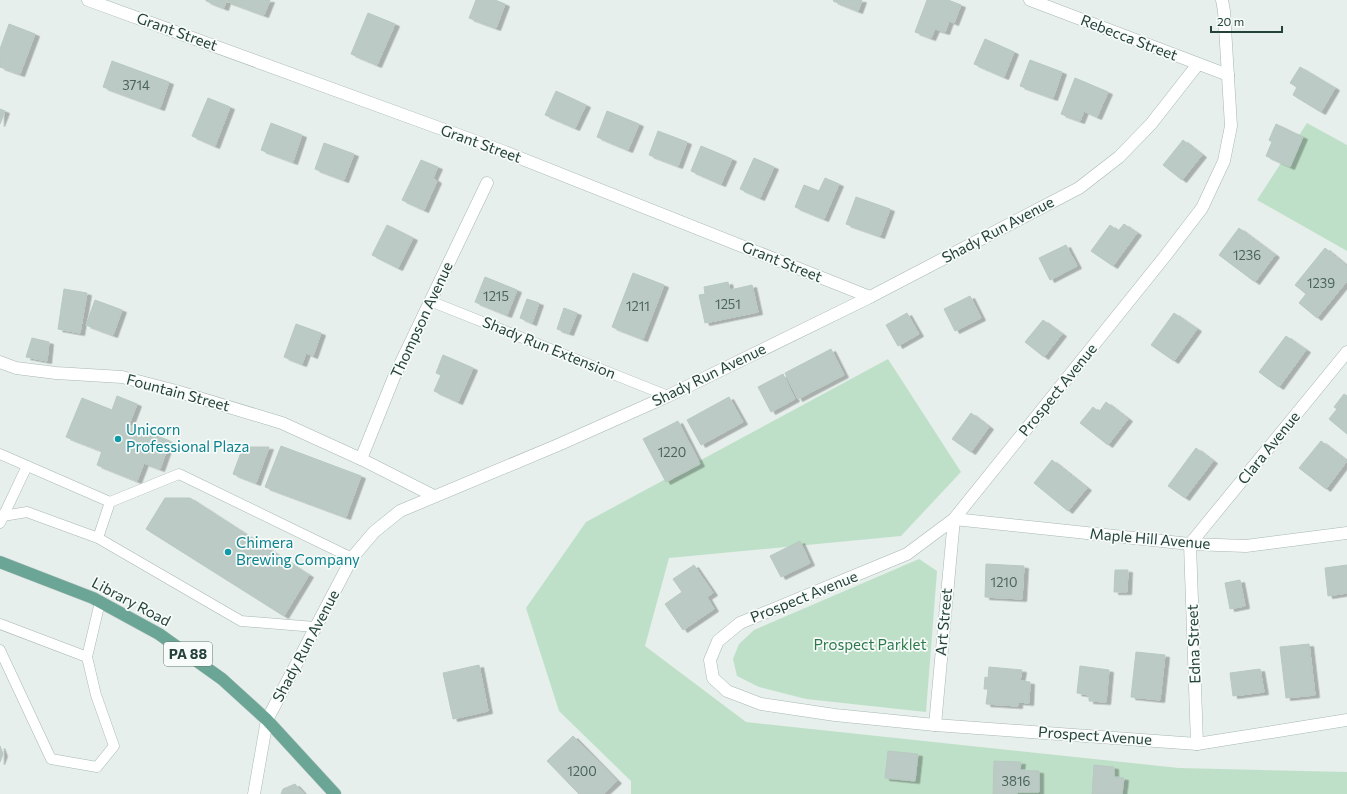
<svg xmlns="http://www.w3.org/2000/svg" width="1347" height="794" font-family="Commissioner,sans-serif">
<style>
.green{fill:#bfe0c8}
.building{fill:#bbcac4;stroke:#b8c9c2;filter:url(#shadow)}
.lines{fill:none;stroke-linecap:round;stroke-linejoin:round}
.lane-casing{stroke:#a8b8b2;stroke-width:11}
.street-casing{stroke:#a8b8b2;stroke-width:13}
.secondary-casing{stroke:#a4bbb3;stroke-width:13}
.primary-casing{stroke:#c2cac8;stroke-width:13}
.lane{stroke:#fff;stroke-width:10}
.street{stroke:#fff;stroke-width:12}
.secondary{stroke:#fff;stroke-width:12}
.primary{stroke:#6aa596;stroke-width:12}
.culture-dot{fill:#0f9aa8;stroke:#f7fbf9;stroke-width:1.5}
.labels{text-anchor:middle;stroke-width:3.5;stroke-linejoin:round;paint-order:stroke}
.number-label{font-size:13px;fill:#4a645c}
.shield{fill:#f7fbf9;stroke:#637a73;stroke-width:1}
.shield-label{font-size:14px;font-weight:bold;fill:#24423a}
.street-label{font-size:15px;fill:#24423a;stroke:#f7fbf9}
.culture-label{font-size:15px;fill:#0d838f;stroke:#f7fbf9;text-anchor:start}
.park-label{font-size:15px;fill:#2d7a4b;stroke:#f7fbf9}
</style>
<defs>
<filter id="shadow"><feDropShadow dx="4.5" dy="2.5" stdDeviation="0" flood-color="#0004"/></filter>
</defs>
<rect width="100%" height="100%" fill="#e6efeb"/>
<g class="green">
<polygon points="1307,123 1347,145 1347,251 1257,200"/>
<polygon points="888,359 961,472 901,536 669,558 645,646 746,722 1179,768 1347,772 1347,794 631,794 631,781 559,711 526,608 586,522"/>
<polygon points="919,559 937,571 926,712 806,699 759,687 737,676 733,659 739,644 754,630"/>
</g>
<g class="building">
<polygon points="206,0 270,0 264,15 226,1 224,8 206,1"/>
<polygon points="476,0 495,0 505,4 496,28 469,18"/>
<polygon points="834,0 862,0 858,11 833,1"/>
<polygon points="927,0 948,0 961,5 954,23 949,21 945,32 935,29 931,38 915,32"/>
<polygon points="368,13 395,24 377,65 351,54"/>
<polygon points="9,24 35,34 20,74 0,67 0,49"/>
<polygon points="985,39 1014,52 1004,77 974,64"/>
<polygon points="1030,60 1062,72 1053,98 1020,86"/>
<polygon points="112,61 169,82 160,108 103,87"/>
<polygon points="1300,67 1335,88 1321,112 1293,95 1297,87 1290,83"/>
<polygon points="1075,78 1108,92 1097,117 1084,111 1080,121 1061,114"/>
<polygon points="556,91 586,105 575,128 545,115"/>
<polygon points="208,98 230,107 215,146 192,136"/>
<polygon points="0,109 5,111 0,124"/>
<polygon points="607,111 639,124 628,150 597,137"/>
<polygon points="271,123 302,135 293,162 261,150"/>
<polygon points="1276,124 1303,137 1290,167 1266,156 1272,142 1269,140"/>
<polygon points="658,131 687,142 678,166 649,155"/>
<polygon points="1183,140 1202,155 1182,180 1163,165"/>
<polygon points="324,143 354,154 344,180 315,169"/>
<polygon points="701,146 732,159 721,184 691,171"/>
<polygon points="754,158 774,167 760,198 740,189"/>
<polygon points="421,160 438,167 433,178 437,181 424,210 402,200"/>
<polygon points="825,178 839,184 824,219 795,207 804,185 819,191"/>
<polygon points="856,197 890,209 880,236 846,224"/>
<polygon points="1124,224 1137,233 1113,266 1091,251 1110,225 1118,231"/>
<polygon points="387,225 413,238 398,268 372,255"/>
<polygon points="1239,228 1275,255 1255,282 1219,255"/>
<polygon points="1066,245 1077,266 1050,280 1039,258"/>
<polygon points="1325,248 1347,266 1347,281 1317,318 1299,303 1306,294 1295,285"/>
<polygon points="633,273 664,285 643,339 612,327"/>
<polygon points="485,277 517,290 507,315 475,302"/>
<polygon points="728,282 730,290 752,285 758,312 705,323 699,295 705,294 704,287"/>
<polygon points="64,289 87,293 80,333 58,329"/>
<polygon points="970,296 981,318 955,331 944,309"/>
<polygon points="527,299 539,303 532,323 520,318"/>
<polygon points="95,300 122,310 113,335 86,325"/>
<polygon points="564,308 577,313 569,333 557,329"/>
<polygon points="907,313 919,334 898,346 886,325"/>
<polygon points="1174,313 1197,329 1174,361 1151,345"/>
<polygon points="1043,320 1062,334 1044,357 1025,342"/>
<polygon points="296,324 321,333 313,356 306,353 302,364 284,357"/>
<polygon points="1286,336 1306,350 1279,387 1259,372"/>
<polygon points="32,338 49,342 47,361 26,357"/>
<polygon points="831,349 844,375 798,399 785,373"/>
<polygon points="443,355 473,368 458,402 434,391 441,375 436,373"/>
<polygon points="783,374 795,399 771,412 758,387"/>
<polygon points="1344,394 1347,396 1347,434 1329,419 1337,409 1334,407"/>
<polygon points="117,396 137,404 129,425 170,441 160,469 144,463 137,481 97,465 102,451 66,437 82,398 112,410"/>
<polygon points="729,397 743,422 701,445 687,420"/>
<polygon points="1106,402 1128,419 1108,445 1080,423 1093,407 1099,412"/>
<polygon points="971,413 989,427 971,452 952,439"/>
<polygon points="678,421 700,464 666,482 643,439"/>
<polygon points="1321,441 1347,461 1326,489 1299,468"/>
<polygon points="281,446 361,476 346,517 265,487"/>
<polygon points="243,447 269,447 256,483 233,474"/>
<polygon points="1196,448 1213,461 1185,498 1168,486"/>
<polygon points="1052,460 1087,488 1068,511 1034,483"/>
<polygon points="165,498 190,498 309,575 284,616 146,529"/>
<polygon points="800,541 810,563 781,577 770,556"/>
<polygon points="986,564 1024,566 1022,599 985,597"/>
<polygon points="694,565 713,593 707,597 714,609 683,630 665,604 682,592 673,579"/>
<polygon points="1347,565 1347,593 1328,596 1325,568"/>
<polygon points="1115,570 1128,570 1127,592 1114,592"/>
<polygon points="1240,580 1245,606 1230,609 1225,583"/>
<polygon points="1309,644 1315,695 1286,698 1280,647"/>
<polygon points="1136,652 1165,655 1160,700 1131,697"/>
<polygon points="479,665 488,711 453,719 443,673"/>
<polygon points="1080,666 1109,670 1106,702 1089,701 1089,695 1077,693"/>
<polygon points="989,667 1022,670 1020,681 1030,682 1029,703 1018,702 1018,706 986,704 988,689 984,689 985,677 988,678"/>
<polygon points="1260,669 1264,692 1233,696 1230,673"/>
<polygon points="573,736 617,781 603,794 579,794 547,761"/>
<polygon points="0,746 3,754 0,762"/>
<polygon points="888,751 918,754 915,781 885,778"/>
<polygon points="994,761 1021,762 1020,770 1039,771 1039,792 1017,792 1017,794 993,794"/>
<polygon points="1094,765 1114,767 1114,777 1124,778 1122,794 1092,794"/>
<polygon points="295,784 304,794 281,794 283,789"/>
</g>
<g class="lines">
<defs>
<g id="lane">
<polyline points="430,301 668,396"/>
<polyline points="0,454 110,502 179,474 352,558"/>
<polyline points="0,515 3,516 27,512 98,538 241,621 315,627"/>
<polyline points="0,523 27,466"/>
<polyline points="98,538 110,502"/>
<polyline points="0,624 87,657"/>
<polyline points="0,650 51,759 97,767 114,746 96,695 87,657 100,602"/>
</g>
<g id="street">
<polyline points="88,0 505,152 870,297"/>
<polyline points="1030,0 1228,75"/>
<polyline points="1222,0 1224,11 1231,126 1224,161 1202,208 1166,255 954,519 907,554 740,623 718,641 710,660 713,678 727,691 761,704 835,715 935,725 1197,744 1347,720"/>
<polyline points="0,362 16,368 56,373 122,377 176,391 282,423 361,459 434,496"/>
<polyline points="361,459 394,377 487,183"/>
<polyline points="267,720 352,558 374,532 400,511 558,445 668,396 870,297 1079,188 1119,157 1151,124 1198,64"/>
<polyline points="935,725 954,519 1190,544 1246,546 1347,533"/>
<polyline points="1197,744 1190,544 1347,352"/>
</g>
<polyline id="secondary" points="254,794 267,720"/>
<polyline id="primary" points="0,562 93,598 159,634 222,679 267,720 335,794"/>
</defs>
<use href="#lane" class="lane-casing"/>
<use href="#street" class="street-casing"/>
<use href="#secondary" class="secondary-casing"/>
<use href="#primary" class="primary-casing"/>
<use href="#lane" class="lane"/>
<use href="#street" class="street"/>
<use href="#secondary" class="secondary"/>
<use href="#primary" class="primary"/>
</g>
<g class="culture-dot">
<circle cx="118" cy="439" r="4"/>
<circle cx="228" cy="552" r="4"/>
</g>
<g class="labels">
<g class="number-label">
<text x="136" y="90">3714</text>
<text x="1247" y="260">1236</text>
<text x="1321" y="288">1239</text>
<text x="496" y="301">1215</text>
<text x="728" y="309">1251</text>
<text x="638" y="311">1211</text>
<text x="672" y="457">1220</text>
<text x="1004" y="587">1210</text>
<text x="582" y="776">1200</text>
<text x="1016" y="786">3816</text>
</g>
<rect class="shield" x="164" y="642" width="48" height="24" rx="3"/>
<g class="shield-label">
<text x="188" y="659">PA 88</text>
</g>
<g class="street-label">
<text transform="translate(177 32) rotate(20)" y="5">Grant Street</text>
<text transform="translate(1129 38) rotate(21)" y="5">Rebecca Street</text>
<text transform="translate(481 144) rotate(20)" y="5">Grant Street</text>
<text transform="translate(998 230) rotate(-28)" y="5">Shady Run Avenue</text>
<text transform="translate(782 262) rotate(22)" y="5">Grant Street</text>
<text transform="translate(422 320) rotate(-65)" y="5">Thompson Avenue</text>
<text transform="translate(549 348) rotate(22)" y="5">Shady Run Extension</text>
<text transform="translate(709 375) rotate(-26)" y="5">Shady Run Avenue</text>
<text transform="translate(1058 390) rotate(-51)" y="5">Prospect Avenue</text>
<text transform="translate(178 393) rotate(15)" y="5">Fountain Street</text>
<text transform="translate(1269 448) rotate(-51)" y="5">Clara Avenue</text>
<text transform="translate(1150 539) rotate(5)" y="5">Maple Hill Avenue</text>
<text transform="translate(804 597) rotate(-22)" y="5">Prospect Avenue</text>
<text transform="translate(131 602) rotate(28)" y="5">Library Road</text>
<text transform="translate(944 622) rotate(-85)" y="5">Art Street</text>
<text transform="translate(1194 644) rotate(-92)" y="5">Edna Street</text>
<text transform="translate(306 646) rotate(-62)" y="5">Shady Run Avenue</text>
<text transform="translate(1095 736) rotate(4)" y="5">Prospect Avenue</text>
</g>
<g class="culture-label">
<text x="126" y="435">Unicorn<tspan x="126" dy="17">Professional Plaza</tspan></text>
<text x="236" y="548">Chimera<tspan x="236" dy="17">Brewing Company</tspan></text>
</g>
<g class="park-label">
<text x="870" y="650">Prospect Parklet</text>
</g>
</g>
<path d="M1211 26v6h71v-6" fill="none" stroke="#24423a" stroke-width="2"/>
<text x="1217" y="26" font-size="12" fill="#24423a" stroke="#f7fbf9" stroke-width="3" paint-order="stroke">20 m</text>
</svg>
